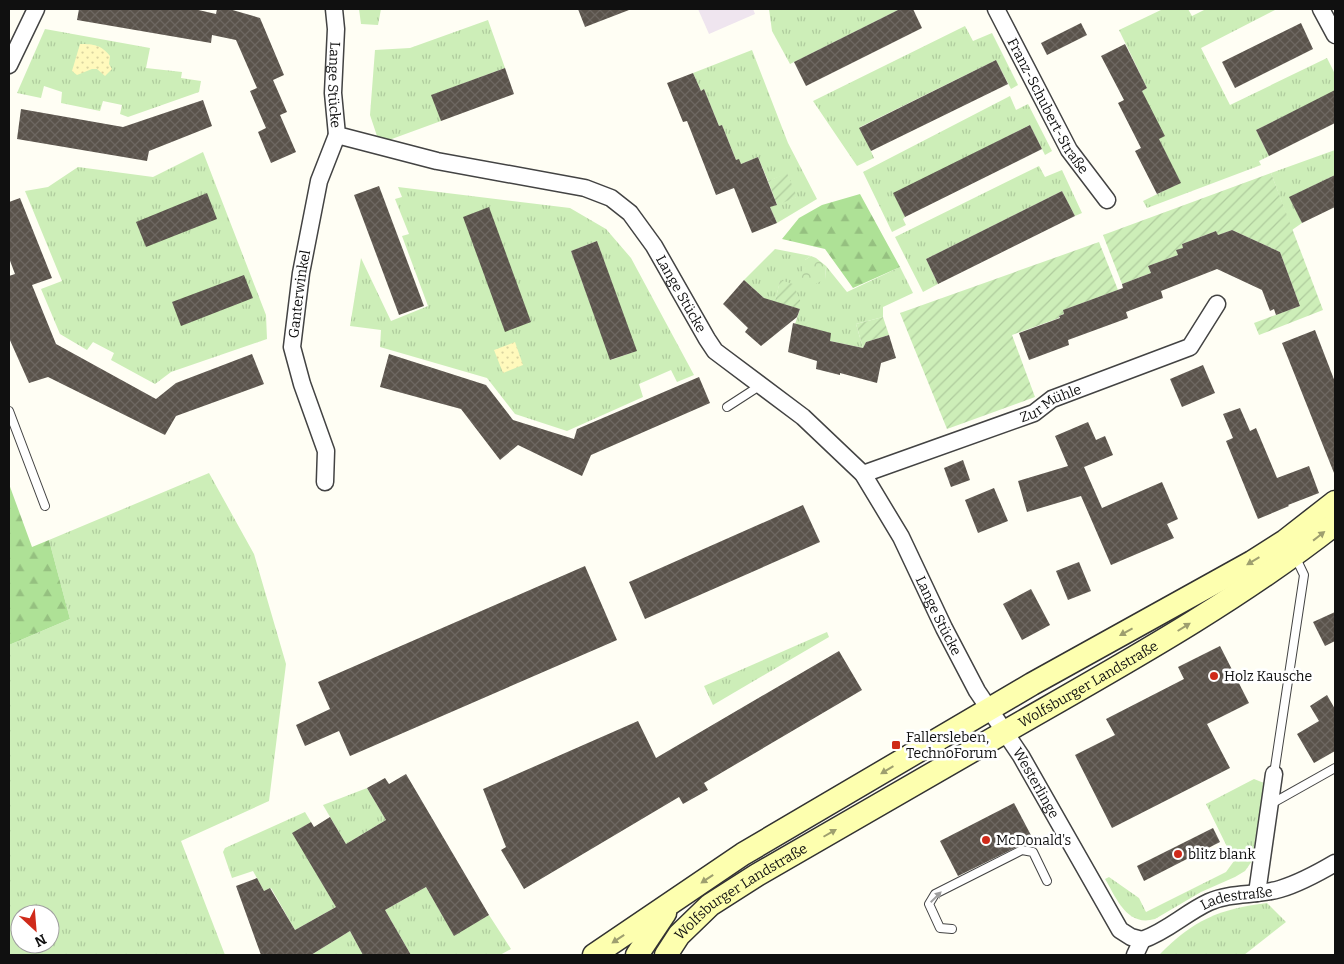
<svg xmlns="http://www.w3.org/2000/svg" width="1344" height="964" font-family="Bitter,serif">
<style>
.industrial{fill:#efe5ef}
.grass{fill:url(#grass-tufts);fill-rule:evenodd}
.forest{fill:url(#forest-firs)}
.sand{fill:url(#sand-dots)}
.park{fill:url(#park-crowns)}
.garden{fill:url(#garden-furrows)}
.building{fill:url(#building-cross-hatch)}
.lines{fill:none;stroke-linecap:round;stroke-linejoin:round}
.lane-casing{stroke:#434343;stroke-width:10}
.street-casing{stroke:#434343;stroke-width:19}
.secondary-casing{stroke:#323232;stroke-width:25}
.lane{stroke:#fff;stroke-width:8}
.street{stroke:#fff;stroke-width:16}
.secondary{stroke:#fdffaf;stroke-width:22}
.oneway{fill:#9e9f6f}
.oneway2{fill:#9f9f9f}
.poi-dot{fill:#cf2a1a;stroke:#fff;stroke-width:2}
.labels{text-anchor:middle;stroke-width:5;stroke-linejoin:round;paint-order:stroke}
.street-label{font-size:14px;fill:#101010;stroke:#fff}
.poi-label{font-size:14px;fill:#101010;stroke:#fff;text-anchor:start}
</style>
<defs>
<pattern id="grass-tufts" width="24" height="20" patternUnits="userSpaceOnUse" patternTransform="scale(1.25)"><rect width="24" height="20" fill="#cdeeb8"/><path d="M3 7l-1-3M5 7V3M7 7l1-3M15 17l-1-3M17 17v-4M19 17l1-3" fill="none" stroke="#afcb9d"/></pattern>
<pattern id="forest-firs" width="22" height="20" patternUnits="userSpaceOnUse" patternTransform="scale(1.25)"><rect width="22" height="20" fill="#aee196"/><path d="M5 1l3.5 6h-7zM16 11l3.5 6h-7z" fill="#95c080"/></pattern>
<pattern id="sand-dots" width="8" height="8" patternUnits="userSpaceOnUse" patternTransform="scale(1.25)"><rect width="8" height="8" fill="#fff9bc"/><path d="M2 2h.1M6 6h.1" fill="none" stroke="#dad4a1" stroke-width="1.8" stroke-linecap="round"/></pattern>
<pattern id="park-crowns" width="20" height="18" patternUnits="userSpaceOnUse" patternTransform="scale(1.25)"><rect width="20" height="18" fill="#cdeeb8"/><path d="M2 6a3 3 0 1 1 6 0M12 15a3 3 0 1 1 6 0" fill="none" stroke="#afcb9d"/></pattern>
<pattern id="garden-furrows" width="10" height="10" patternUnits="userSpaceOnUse" patternTransform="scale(1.25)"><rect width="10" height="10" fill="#cdeeb8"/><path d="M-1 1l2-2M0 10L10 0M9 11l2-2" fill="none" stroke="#afcb9d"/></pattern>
<pattern id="building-cross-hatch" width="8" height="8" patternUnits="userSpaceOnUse" patternTransform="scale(1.25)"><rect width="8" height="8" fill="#5a534b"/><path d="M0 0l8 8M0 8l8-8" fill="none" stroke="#6d6761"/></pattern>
</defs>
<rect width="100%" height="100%" fill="#fffef4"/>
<polygon class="industrial" points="698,9 753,9 755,14 709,34"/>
<g class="grass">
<polygon points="359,9 381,9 378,25 361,24"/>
<polygon points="769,9 900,9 790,64 772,31"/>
<polygon points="1163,9 1188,9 1192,16 1206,9 1277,9 1201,48 1230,105 1327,58 1335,74 1335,91 1256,130 1269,156 1259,161 1261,165 1147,208 1143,201 1180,183 1159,139 1142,91 1147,88 1119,30"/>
<polygon points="488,20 505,68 432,95 441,121 389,140 377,136 370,115 375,50 410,48"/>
<polygon points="965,26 973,41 992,33 1018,85 1011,89 996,60 860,127 874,158 857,166 813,101"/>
<polygon points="45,29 150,48 146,68 182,72 181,78 201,81 199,92 128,117 120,114 122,105 103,101 100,111 61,103 62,92 44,86 41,98 17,93"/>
<polygon points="752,50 788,143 817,199 777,223 770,207 796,197 787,174 768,181 758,157 741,164 736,160 722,125 719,126 704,89 701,91 693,73"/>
<polygon points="1010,96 1016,110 1028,104 1052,151 1045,155 1030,125 894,194 905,217 903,219 906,225 892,232 863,172"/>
<polygon points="1335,150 1335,175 1290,197 1302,223 1292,230 1271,173"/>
<polygon points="203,152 266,315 267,339 171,372 155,384 111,360 114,353 93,342 87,350 60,334 41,289 62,281 25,191 48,187 78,167 153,177"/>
<polygon points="1039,166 1045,177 1062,170 1082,213 1075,216 1062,191 926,259 938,284 923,292 895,237"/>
<path d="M398,187L570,208L606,229L631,258L694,375L677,382L671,370L639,384L643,397L567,431L515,414L487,378L380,347L381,330L350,326L361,258L391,321L428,306L402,236L409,234L395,199L402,197ZM597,241L636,351L611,360L571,251Z"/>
<polygon points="775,249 811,256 805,260 825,279 826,266 847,292 900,267 913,293 883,307 883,317 856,324 863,348 830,341 795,324 800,309 780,281 774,307 744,280"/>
<path d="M209,473L254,554L286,664L269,801L181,841L225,955H9V645L70,619L49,540ZM20,914H50V944H20Z"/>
<polygon points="827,632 829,637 713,705 704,686"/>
<path d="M1254,779L1264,783L1252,861L1245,871L1235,877L1201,892L1155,919C1127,927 1117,899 1105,879L1109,877L1139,898L1146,912L1226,872L1234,861L1206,804Z"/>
<polygon points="367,788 386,820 346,844 323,805"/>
<polygon points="305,812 311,822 293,833 336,907 295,930 271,888 264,891 253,871 232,878 223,852 225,848"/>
<polygon points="426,887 454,935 489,915 511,949 500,955 411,955 385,910"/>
<path d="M1267,903L1286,922L1244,955H1159C1193,920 1219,909 1267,903Z"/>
<polygon points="350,931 363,955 311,955"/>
</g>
<g class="forest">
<polygon points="860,194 900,267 853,288 825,249 782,239 799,218 822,205"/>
<polygon points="9,484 32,547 49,540 70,619 9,645"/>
</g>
<g class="sand">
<path d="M80,44C94,44 101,45 110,56L109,64L112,69L105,76L97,69H92L77,75L72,71Z"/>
<polygon points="515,342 523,365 503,373 494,350"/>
</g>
<polygon class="park" points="811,256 816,258 826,266 825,279 810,287 805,284 801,278 805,260"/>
<g class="garden">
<polygon points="787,173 797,197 777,205 768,181"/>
<polygon points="1271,173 1323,310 1259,335 1254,323 1300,306 1280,252 1232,230 1218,235 1216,231 1182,244 1183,248 1177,250 1178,255 1148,266 1151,273 1122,284 1103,235"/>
<polygon points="1099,242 1118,290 1063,310 1064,314 1059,316 1059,318 1012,335 1035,397 947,429 900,313"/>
<polygon points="780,280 793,284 802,305 800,309 775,302"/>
<polygon points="883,317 889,335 866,342 863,348 856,324"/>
</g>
<g class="building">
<polygon points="79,9 194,9 216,14 217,9 229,9 260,18 284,75 273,80 287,112 280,115 296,152 271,163 258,132 266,128 250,91 257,88 236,40 212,35 211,43 77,20"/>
<polygon points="578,9 629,9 629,10 585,27"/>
<polygon points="900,9 913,9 922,28 806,86 794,62"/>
<polygon points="1081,23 1087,35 1047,55 1041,43"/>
<polygon points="1301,23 1313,49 1235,88 1222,62"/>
<polygon points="1125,44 1147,88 1142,91 1165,136 1159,139 1181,183 1157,194 1135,151 1141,148 1118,103 1124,100 1101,56"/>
<polygon points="996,60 1008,84 871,151 859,128"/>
<polygon points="505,68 514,94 441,121 431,95"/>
<polygon points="693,73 701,91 704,89 719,126 722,125 736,160 739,159 741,164 758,157 777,205 770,207 777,223 752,233 734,188 716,195 687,121 683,122 667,83"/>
<polygon points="1335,90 1335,123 1269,156 1256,130"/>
<polygon points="203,100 212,126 149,151 147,161 17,139 21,109 123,127"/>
<polygon points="1030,125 1042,149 905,217 893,193"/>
<polygon points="1335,175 1335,207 1302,223 1289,197"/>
<polygon points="379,186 424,306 399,315 354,195"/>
<polygon points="1062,191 1075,216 938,284 926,259"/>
<polygon points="207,193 217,219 146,247 136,222"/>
<polygon points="20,198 52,278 32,285 56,344 156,399 176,383 252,354 264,384 176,416 165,435 48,377 29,383 9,338 9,276 15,274 9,258 9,202"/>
<polygon points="489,207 531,322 505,332 463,217"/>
<polygon points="1232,230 1280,252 1300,306 1276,315 1274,309 1270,311 1262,290 1217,269 1161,291 1163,298 1126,312 1128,318 1068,340 1069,345 1029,360 1019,333 1060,318 1059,316 1064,314 1063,310 1123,288 1122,284 1151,273 1148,266 1178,255 1176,250 1183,248 1182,244 1216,231 1218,235"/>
<polygon points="597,241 637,351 610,360 571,251"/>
<polygon points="244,275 253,298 181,326 172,302"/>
<polygon points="744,280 764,298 800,309 797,317 761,346 745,332 748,328 723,304"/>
<polygon points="793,323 831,333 830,341 863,348 866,342 889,335 896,358 881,363 877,383 840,373 840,375 816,369 817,361 788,352"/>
<polygon points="1315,330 1335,382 1334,473 1282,343"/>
<polygon points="389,354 486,385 513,420 574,439 577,429 699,377 710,403 591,455 582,476 518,445 500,460 461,409 380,387"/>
<polygon points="1203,365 1215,393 1182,407 1170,379"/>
<polygon points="1240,408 1250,431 1256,428 1277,478 1309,466 1319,493 1288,505 1289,506 1258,519 1226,441 1233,438 1223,414"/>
<polygon points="1088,422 1096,440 1105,436 1113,455 1084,467 1102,508 1162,482 1178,519 1167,524 1174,538 1111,565 1081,496 1027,512 1018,481 1068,466 1055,436"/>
<polygon points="963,460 970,480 951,487 944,468"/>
<polygon points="994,488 1008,521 978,533 965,500"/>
<polygon points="803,505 820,542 645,619 629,582"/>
<polygon points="1079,562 1091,591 1068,600 1056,571"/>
<polygon points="585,566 617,640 350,756 339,731 305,746 296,725 330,709 318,682"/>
<polygon points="1031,589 1050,625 1022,640 1003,604"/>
<polygon points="1335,612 1335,641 1325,646 1313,622"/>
<polygon points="1220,646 1249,703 1207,724 1230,768 1112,828 1075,755 1115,735 1106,719 1184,679 1178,667"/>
<polygon points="839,651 862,690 704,783 708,790 683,804 679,797 524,889 501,850 506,847 483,789 638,721 656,758"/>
<polygon points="1327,695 1335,709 1335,751 1314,763 1297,734 1319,721 1310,706"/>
<polygon points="406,774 489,915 454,936 426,887 385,910 411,955 363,955 350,931 311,955 261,955 236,886 257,878 264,891 270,888 295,930 336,907 292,833 311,822 314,827 330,817 346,844 386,820 367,788 385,778 389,784"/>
<polygon points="1014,803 1033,839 958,876 940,841"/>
<polygon points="1213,828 1220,842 1144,881 1137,866"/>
</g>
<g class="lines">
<defs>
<g id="lane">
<polyline points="727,407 761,385"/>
<polyline points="9,411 45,506"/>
<polyline points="1274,774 1304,575 1295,556"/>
<polyline points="1271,804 1335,768"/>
<polyline points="952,929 940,928 929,904 935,894 1022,850 1033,852 1047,881"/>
</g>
<g id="street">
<path id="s1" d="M334,9L336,29L333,93L337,135L437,161L585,188L611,198L630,213L654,246L707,339L715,351L803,417L863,474L901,537L944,628L977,691L1021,756L1120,930L1131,937L1142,940"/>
<path id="s2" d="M996,9L1069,150L1107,200"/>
<polyline points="1321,9 1335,35"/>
<polyline points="9,65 36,9"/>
<path id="s3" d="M863,474L1034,413L1052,399L1190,347L1217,304"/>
<path id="s4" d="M325,482L326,451L302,384L292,347L301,273L319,181L337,135"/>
<polyline points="1257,893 1274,774"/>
<path id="s5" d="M1142,940C1168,931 1185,913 1209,902C1231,892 1256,896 1280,889C1300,883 1318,873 1335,863"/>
<polyline points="1135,955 1142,940"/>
</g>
<g id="secondary">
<polyline points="594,955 743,854 1032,684 1252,562 1285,541 1335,502"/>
<polyline points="637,955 665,913"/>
<path id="s6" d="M666,955L679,935L710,905L757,875C839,828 921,780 1003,733C1116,668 1232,605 1335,524"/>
</g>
</defs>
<use href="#lane" class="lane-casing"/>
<use href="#street" class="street-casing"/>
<use href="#secondary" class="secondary-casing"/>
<use href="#lane" class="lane"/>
<use href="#street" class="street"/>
<use href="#secondary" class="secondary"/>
</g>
<defs><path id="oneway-solid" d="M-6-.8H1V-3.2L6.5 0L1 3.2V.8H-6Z" transform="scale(1.25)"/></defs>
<g class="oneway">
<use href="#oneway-solid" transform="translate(1319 536) rotate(-38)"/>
<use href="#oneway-solid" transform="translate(1253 561) rotate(149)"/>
<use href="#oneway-solid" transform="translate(1184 627) rotate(-32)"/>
<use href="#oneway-solid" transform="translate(1126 632) rotate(151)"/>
<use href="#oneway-solid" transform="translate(887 770) rotate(149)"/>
<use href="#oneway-solid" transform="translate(830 833) rotate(-30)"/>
<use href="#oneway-solid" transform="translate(707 879) rotate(146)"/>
<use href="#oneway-solid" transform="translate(618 939) rotate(146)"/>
</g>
<use class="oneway2" href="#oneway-solid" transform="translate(936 897) rotate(-45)"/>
<g class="poi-dot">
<circle cx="1214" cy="676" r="5"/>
<rect x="891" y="740" width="10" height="10" rx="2.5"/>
<circle cx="986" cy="840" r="5"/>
<circle cx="1178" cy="854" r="5"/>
</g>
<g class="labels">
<g class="street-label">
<text dy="5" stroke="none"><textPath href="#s1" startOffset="76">Lange Stücke</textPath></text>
<text dy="5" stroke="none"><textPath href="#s2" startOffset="110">Franz-Schubert-Straße</textPath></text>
<text dy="5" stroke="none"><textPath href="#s1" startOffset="528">Lange Stücke</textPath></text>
<text dy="5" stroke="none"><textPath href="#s4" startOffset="194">Ganterwinkel</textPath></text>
<text dy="5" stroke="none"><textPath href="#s3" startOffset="201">Zur Mühle</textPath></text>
<text dy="5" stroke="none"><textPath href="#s1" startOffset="948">Lange Stücke</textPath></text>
<text dy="5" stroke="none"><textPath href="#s6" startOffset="505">Wolfsburger Landstraße</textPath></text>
<text dy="5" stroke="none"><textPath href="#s1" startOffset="1142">Westerlinge</textPath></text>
<text dy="5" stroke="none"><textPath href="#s6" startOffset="100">Wolfsburger Landstraße</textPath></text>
<text dy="5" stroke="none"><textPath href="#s5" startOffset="105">Ladestraße</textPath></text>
</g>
<g class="poi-label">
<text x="1224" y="681">Holz Kausche</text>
<text x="906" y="742">Fallersleben,<tspan x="906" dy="16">TechnoForum</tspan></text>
<text x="996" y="845">McDonald's</text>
<text x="1188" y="859">blitz blank</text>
</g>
</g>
<rect width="1344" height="964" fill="none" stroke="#101010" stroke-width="20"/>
<g transform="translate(35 929) rotate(154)"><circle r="24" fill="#ffffff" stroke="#9f9f9f"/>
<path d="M0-4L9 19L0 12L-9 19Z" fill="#cf2a1a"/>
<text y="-8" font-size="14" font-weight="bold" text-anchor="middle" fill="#101010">N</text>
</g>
</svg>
